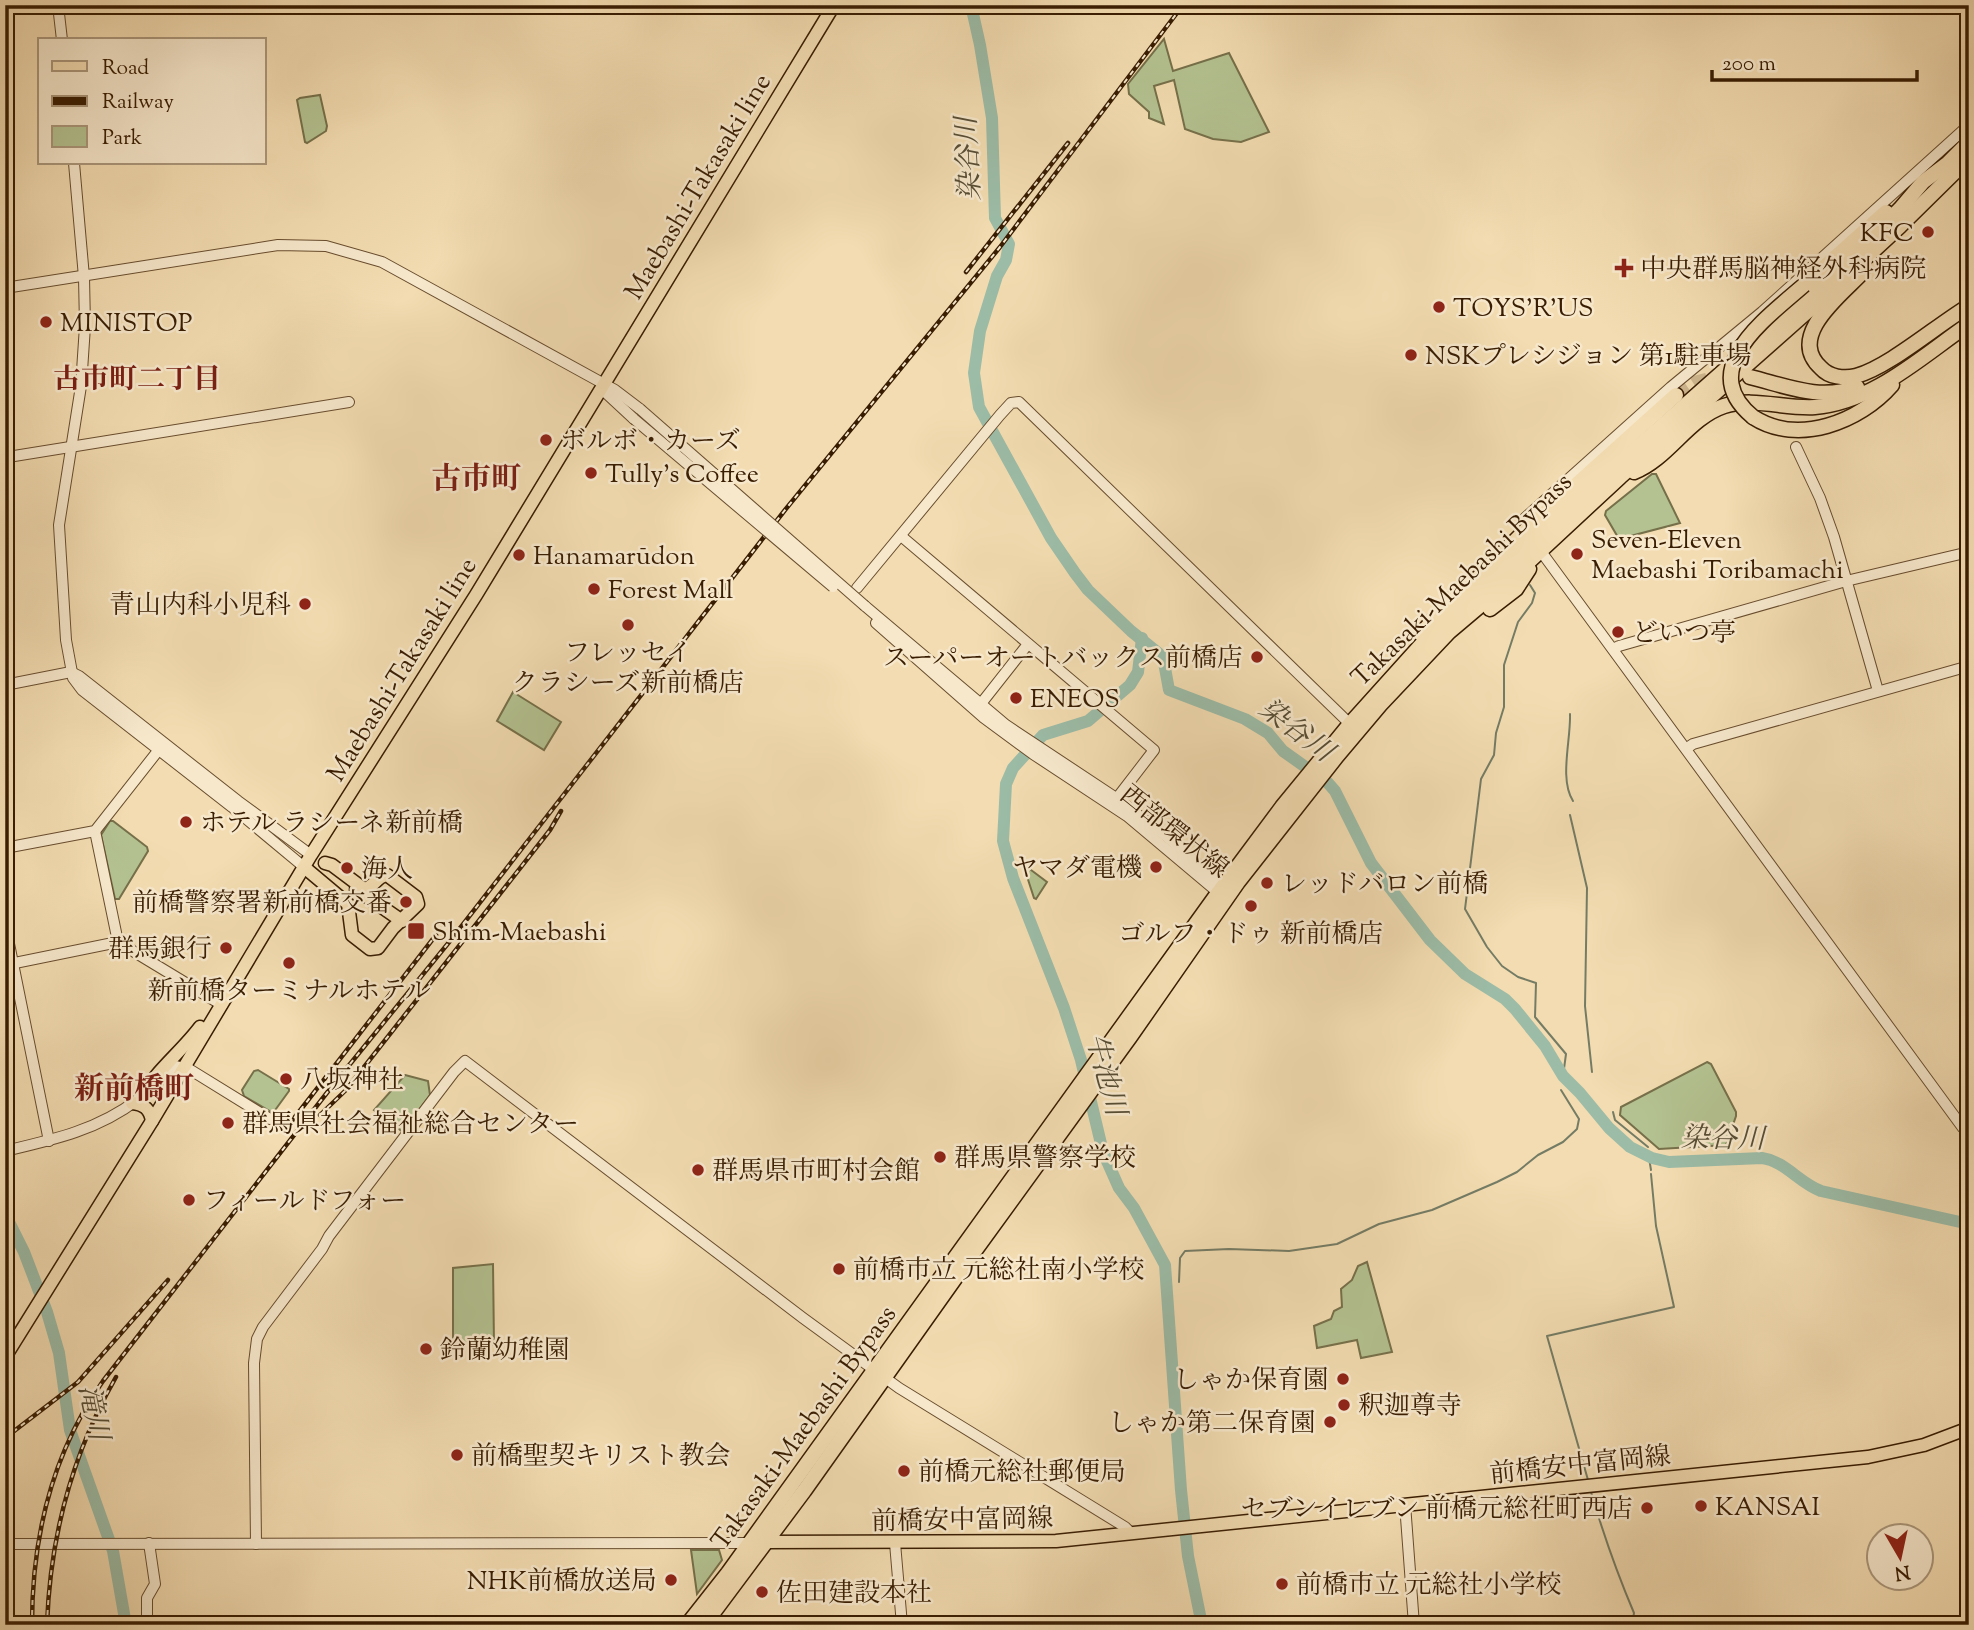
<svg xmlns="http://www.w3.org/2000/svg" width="1974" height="1630" font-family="'Sorts Mill Goudy','Noto Serif JP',serif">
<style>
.green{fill:#b4c291;stroke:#76704a;stroke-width:2}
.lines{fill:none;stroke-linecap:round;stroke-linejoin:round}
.stream{stroke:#747c65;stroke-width:2}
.river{stroke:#9cbca7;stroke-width:12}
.highway-tunnel{stroke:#ceb68e;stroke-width:14;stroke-dasharray:14 7;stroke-linecap:butt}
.minor-casing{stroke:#684d2e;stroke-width:12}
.major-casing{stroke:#391d02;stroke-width:15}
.highway-casing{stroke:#391d02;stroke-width:17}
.minor{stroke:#f7e8cc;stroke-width:10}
.major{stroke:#f3dcb1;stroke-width:12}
.highway{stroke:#f3dcb1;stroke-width:14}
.rail-casing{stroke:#391d02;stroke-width:4.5}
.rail{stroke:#f7e8cc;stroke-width:2;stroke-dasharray:5;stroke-linecap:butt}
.minor-bridge-casing{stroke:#684d2e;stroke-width:12;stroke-linecap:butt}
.highway-bridge-casing{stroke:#391d02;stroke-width:17;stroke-linecap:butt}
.minor-bridge{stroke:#f7e8cc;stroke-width:10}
.highway-bridge{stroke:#f3dcb1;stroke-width:14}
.poi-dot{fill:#8f2418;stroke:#f7e8cc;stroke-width:2.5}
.labels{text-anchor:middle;stroke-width:5;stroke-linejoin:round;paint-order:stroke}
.street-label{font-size:26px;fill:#391d02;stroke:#f7e8cc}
.poi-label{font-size:26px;fill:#391d02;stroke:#f7e8cc;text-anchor:start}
.water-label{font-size:28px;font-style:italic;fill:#574d34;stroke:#f7e8cc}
.neighbourhood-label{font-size:28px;font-weight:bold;fill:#7a1f14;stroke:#f7e8cc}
.quarter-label{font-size:30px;font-weight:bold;fill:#7a1f14;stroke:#f7e8cc}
</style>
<rect width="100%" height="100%" fill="#f3dcb1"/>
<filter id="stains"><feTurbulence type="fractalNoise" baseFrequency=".00286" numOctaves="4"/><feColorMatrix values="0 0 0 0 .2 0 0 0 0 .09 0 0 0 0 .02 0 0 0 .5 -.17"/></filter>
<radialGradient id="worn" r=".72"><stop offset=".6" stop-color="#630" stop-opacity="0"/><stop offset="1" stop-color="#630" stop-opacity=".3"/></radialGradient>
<g class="green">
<polygon points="1164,39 1173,71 1229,53 1269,132 1241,142 1213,139 1185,129 1174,80 1154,86 1164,124 1149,118 1149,112 1129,94 1128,84"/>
<polygon points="320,95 327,126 326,131 307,143 305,142 297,100 300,98"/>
<polygon points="1652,474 1656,474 1680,523 1619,539 1605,515 1606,511"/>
<polygon points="513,692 561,722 544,750 497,721"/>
<polygon points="110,821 113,821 147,847 148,851 119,899 115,899 101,835"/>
<polygon points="1023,864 1047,882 1036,899 1034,898"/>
<polygon points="1707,1062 1711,1064 1736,1112 1736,1116 1726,1145 1659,1149 1620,1115 1621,1107"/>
<polygon points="258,1070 289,1089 289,1091 273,1113 244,1096 242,1090 254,1071"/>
<polygon points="405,1075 428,1081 430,1095 403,1132 374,1110"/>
<polygon points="1367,1262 1392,1352 1361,1358 1357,1340 1317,1348 1314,1326 1331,1319 1334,1311 1342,1307 1341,1289 1352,1280 1358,1266"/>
<polygon points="493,1264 494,1345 453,1345 453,1268"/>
<polygon points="691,1550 719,1550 722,1560 697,1594"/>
</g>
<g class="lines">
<g class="stream">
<polyline points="1530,585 1535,593 1532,603 1518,622 1504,665 1504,707 1496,733 1494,755 1481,779 1465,909 1487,947 1502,966 1518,977 1536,983 1535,1017 1566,1054 1563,1076"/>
<path d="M1570,714C1571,740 1559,779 1573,801"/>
<polyline points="1570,815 1587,888 1585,1006 1592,1072"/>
<polyline points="1613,1112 1615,1120 1648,1147"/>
<polyline points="1648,1152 1651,1170"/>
<polyline points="1179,1282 1180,1258 1185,1251 1229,1249 1289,1251 1337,1244 1379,1224 1432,1210 1497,1182 1517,1172 1538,1155 1563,1142 1577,1129 1579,1119 1561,1090"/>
<polyline points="1588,1480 1547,1336 1674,1307 1656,1226 1651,1174"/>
<path d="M1591,1492C1603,1533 1617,1573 1634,1613L1633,1619L1623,1625"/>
</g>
<g class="river">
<path d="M971,5L980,45L992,118L995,218L1009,244L1006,260L997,276L980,331L974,373L979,407L1051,538L1075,573L1088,590L1131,631L1163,657L1169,690L1245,719L1268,733L1283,751L1328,783L1335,791L1371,863L1430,940L1465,974L1505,999L1515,1009L1545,1046L1563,1076L1580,1093L1609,1128L1630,1147L1652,1158L1669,1162L1762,1158C1785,1161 1799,1183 1821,1191L1969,1224"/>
<polyline points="1142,638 1138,672 1130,685 1088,721 1043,735 1013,768 1006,784 1003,841 1013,878 1064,1008 1081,1060 1103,1152 1119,1188 1134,1208 1165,1265 1181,1490 1188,1556 1202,1625"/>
<polyline points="5,1214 24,1252 47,1312 59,1353 70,1430 113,1551 126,1625"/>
</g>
<polyline class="highway-tunnel" points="1676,395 1694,383 1722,376"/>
<defs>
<g id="minor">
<polyline points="58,5 62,40"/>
<polyline points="74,163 84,277 85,326 81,386 59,525 66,640 73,678 82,690 232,807 304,867"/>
<polyline points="5,288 278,245 326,246 382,262 615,390 640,409"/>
<polyline points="603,384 606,393 634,419"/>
<polyline points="1796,447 1820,498 1834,537 1878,691"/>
<polyline points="8,457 349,402"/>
<polyline points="1530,533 1525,518 1671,387 1762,312 1969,125"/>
<polyline points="901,536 1154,750 1114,802"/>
<polyline points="1537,546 1963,1128"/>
<polyline points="857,588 1000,415 1011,403 1019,402 1350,724"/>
<polyline points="865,606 1006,725 1116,798 1167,837 1212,877 1225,892"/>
<polyline points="876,623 984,718 1033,754 1127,816 1221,895"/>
<polyline points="1613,649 1619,646 1846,581 1969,552"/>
<polyline points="5,685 71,672 79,676 238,801 311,855"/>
<polyline points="976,710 1028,644"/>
<polyline points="1687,748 1693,744 1969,666"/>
<polyline points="95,831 118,942"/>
<polyline points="5,848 95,831 161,747"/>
<polyline points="5,924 49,1141"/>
<polyline points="5,965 118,942 222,1005"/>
<polyline points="159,1081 175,1066 189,1069 270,1119"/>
<path d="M5,1151C52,1140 98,1130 137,1100"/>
<polyline points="1405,1504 1414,1625"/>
<polyline points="895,1543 902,1625"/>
<polyline points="5,1544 749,1543"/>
<polyline points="256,1544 254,1363 257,1339 263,1327 322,1249 329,1236 454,1072 465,1061 803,1318 899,1388 1125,1527 1132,1534"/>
<polyline points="147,1625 147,1598 155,1584 149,1543"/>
</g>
<g id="major">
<path d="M304,867L348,904L352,935L370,949L378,948L393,928L418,904L416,897L387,875C376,876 374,888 364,889L332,865L325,863"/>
<polyline points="356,889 402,921"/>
<path d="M142,1096C154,1073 183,1050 200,1027"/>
<path d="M132,1103C144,1104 150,1109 152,1121"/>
<polyline points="5,1357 152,1121 311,855 476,595 834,5"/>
<polyline points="759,1542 1056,1541 1868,1457 1924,1445 1969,1428"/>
</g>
<g id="highway">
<path d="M1862,273C1841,295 1786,336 1821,368C1829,377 1844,379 1856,376C1889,367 1937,325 1969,306"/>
<polyline points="1804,285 1886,212"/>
<path d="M1750,377C1787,386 1819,401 1857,387"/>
<path d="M1753,417C1798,446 1860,422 1892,385"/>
<path d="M1634,472C1669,458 1688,418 1724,406C1753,397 1785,409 1815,407C1874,402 1922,356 1969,324"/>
<polyline points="1457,599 1528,528 1676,395"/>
<polyline points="1490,609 1516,589 1529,569"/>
<polyline points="1421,634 1461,589"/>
<polyline points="687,1625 728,1573 1218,893 1282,807 1350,724 1422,644 1533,540 1859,251 1900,209 1923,182 1948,163 1969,142"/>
<polyline points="704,1625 804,1491 963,1267 1130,1037 1238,882 1337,756 1380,705 1449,632 1494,594 1620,477 1818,302 1900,226 1969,158"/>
</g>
</defs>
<use href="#minor" class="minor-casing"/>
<use href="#major" class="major-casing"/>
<use href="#highway" class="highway-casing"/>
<use href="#minor" class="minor"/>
<use href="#major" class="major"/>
<use href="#highway" class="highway"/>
<defs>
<g id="rail">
<polyline points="966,272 1068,143"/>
<polyline points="320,1115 346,1090 550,830 561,811"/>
<polyline points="288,1126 436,935"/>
<polyline points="5,1438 78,1382 168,1280"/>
<path d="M32,1625C32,1537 52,1453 103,1381L333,1085L450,941L785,510L1000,247L1183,5"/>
<path d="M47,1625C50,1537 72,1454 116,1377"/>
</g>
</defs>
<use href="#rail" class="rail-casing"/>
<use href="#rail" class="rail"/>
<defs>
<g id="minor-bridge">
<polyline points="640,409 865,606"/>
<polyline points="634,419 833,587"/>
</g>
<path id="highway-bridge" d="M1753,417C1694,368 1768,317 1804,285"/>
</defs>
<use href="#minor-bridge" class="minor-bridge-casing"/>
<use href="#highway-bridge" class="highway-bridge-casing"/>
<use href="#minor-bridge" class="minor-bridge"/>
<use href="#highway-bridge" class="highway-bridge"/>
</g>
<g class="poi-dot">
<circle cx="1928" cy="232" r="7"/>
<path d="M1620.5 257.5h7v7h7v7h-7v7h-7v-7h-7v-7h7z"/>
<circle cx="1439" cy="307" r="7"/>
<circle cx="46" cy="322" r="7"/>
<circle cx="1411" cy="355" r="7"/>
<circle cx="546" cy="440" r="7"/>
<circle cx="591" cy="473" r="7"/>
<circle cx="1577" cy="554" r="7"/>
<circle cx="519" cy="555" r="7"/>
<circle cx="594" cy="589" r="7"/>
<circle cx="305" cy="604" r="7"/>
<circle cx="628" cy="625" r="7"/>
<circle cx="1618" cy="632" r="7"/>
<circle cx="1257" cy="657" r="7"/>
<circle cx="1016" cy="698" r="7"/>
<circle cx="186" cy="822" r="7"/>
<circle cx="1156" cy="867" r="7"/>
<circle cx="347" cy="868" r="7"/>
<circle cx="1267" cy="883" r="7"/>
<circle cx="406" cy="902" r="7"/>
<circle cx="1251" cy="906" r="7"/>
<rect x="407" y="922" width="18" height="18" rx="3.5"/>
<circle cx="226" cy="948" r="7"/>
<circle cx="289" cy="963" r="7"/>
<circle cx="286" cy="1079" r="7"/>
<circle cx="228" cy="1123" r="7"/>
<circle cx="940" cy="1157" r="7"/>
<circle cx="698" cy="1170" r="7"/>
<circle cx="189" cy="1200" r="7"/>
<circle cx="839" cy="1269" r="7"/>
<circle cx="426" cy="1349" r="7"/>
<circle cx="1343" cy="1379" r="7"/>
<circle cx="1344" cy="1405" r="7"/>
<circle cx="1330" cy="1422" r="7"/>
<circle cx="457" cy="1455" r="7"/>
<circle cx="904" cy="1471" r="7"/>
<circle cx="1701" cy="1506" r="7"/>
<circle cx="1647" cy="1508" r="7"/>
<circle cx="671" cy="1580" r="7"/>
<circle cx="1282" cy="1584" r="7"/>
<circle cx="762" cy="1592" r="7"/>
</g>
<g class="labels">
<g class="street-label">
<text transform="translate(697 186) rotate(-59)" y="9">Maebashi-Takasaki line</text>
<text transform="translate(1461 579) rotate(-44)" y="9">Takasaki-Maebashi Bypass</text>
<text transform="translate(401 669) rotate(-58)" y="9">Maebashi-Takasaki line</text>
<text transform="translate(1175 831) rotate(39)" y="9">西部環状線</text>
<text transform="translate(803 1427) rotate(-54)" y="9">Takasaki-Maebashi Bypass</text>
<text transform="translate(1580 1464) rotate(-6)" y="9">前橋安中富岡線</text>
<text transform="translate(962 1519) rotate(-1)" y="9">前橋安中富岡線</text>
</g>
<g class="poi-label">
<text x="1914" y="241" text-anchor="end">KFC</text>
<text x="1640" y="277">中央群馬脳神経外科病院</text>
<text x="1453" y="316">TOYS'R'US</text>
<text x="60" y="331">MINISTOP</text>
<text x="1425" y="364">NSKプレシジョン 第1駐車場</text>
<text x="560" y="449">ボルボ・カーズ</text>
<text x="605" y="482">Tully's Coffee</text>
<text x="1591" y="548">Seven-Eleven<tspan x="1591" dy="30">Maebashi Toribamachi</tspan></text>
<text x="533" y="564">Hanamarūdon</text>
<text x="608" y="598">Forest Mall</text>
<text x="291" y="613" text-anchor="end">青山内科小児科</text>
<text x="1632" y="641">どいつ亭</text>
<text x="628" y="661" text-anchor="middle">フレッセイ<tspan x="628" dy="30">クラシーズ新前橋店</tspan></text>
<text x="1243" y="666" text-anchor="end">スーパーオートバックス前橋店</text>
<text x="1030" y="707">ENEOS</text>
<text x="200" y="831">ホテル ラシーネ新前橋</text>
<text x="1142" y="876" text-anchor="end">ヤマダ電機</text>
<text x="361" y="877">海人</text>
<text x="1281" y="892">レッドバロン前橋</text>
<text x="392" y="911" text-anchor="end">前橋警察署新前橋交番</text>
<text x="432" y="940">Shim-Maebashi</text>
<text x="1251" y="942" text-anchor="middle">ゴルフ・ドゥ 新前橋店</text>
<text x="212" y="957" text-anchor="end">群馬銀行</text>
<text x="289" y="999" text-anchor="middle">新前橋ターミナルホテル</text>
<text x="300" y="1088">八坂神社</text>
<text x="242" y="1132">群馬県社会福祉総合センター</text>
<text x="954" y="1166">群馬県警察学校</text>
<text x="712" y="1179">群馬県市町村会館</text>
<text x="203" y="1209">フィールドフォー</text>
<text x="853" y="1278">前橋市立 元総社南小学校</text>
<text x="440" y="1358">鈴蘭幼稚園</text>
<text x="1329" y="1388" text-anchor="end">しゃか保育園</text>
<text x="1358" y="1414">釈迦尊寺</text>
<text x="1316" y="1431" text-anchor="end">しゃか第二保育園</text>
<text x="471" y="1464">前橋聖契キリスト教会</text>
<text x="918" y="1480">前橋元総社郵便局</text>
<text x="1715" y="1515">KANSAI</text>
<text x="1633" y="1517" text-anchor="end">セブンイレブン 前橋元総社町西店</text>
<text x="657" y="1589" text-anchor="end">NHK前橋放送局</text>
<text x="1296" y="1593">前橋市立 元総社小学校</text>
<text x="776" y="1601">佐田建設本社</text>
</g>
<g class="water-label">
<text transform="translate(967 159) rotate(-93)" y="10">染谷川</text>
<text transform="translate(1297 729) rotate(37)" y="10">染谷川</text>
<text transform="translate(1107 1074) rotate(75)" y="10">牛池川</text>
<text transform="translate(1723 1137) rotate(1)" y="10">染谷川</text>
<text transform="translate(95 1412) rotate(78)" y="10">滝川</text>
</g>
<g class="neighbourhood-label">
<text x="137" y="388">古市町二丁目</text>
</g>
<g class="quarter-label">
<text x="476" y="488">古市町</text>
<text x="134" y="1098">新前橋町</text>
</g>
</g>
<rect width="1974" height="1630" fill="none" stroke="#f3dcb1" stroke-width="28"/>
<rect x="7" y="7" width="1960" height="1616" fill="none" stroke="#391d02" stroke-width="3.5"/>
<rect x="14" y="14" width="1946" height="1602" fill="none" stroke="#391d02" stroke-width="2"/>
<rect x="38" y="38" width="228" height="126" fill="#f7e8cc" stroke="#ab977b" stroke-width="2"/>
<rect x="52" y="61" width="35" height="10" fill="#f3dcb1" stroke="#ab977b" stroke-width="2"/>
<text x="102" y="74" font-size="21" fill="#391d02">Road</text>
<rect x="52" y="96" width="35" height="10" fill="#391d02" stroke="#ab977b" stroke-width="2"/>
<text x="102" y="108" font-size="21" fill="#391d02">Railway</text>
<rect x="52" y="126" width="35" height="21" fill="#b4c291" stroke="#ab977b" stroke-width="2"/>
<text x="102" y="144" font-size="21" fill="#391d02">Park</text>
<g transform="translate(1900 1557) rotate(171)"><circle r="33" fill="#f7e8cc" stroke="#ab977b" stroke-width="2"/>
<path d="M0-5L12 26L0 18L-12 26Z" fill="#8f2418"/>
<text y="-10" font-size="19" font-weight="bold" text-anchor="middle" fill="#391d02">N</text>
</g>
<path d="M1712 70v10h205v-10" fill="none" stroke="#391d02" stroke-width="3.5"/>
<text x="1722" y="70" font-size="21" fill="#391d02" stroke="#f7e8cc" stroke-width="5" paint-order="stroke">200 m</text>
<rect width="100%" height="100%" filter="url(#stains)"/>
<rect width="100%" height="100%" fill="url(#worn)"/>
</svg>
